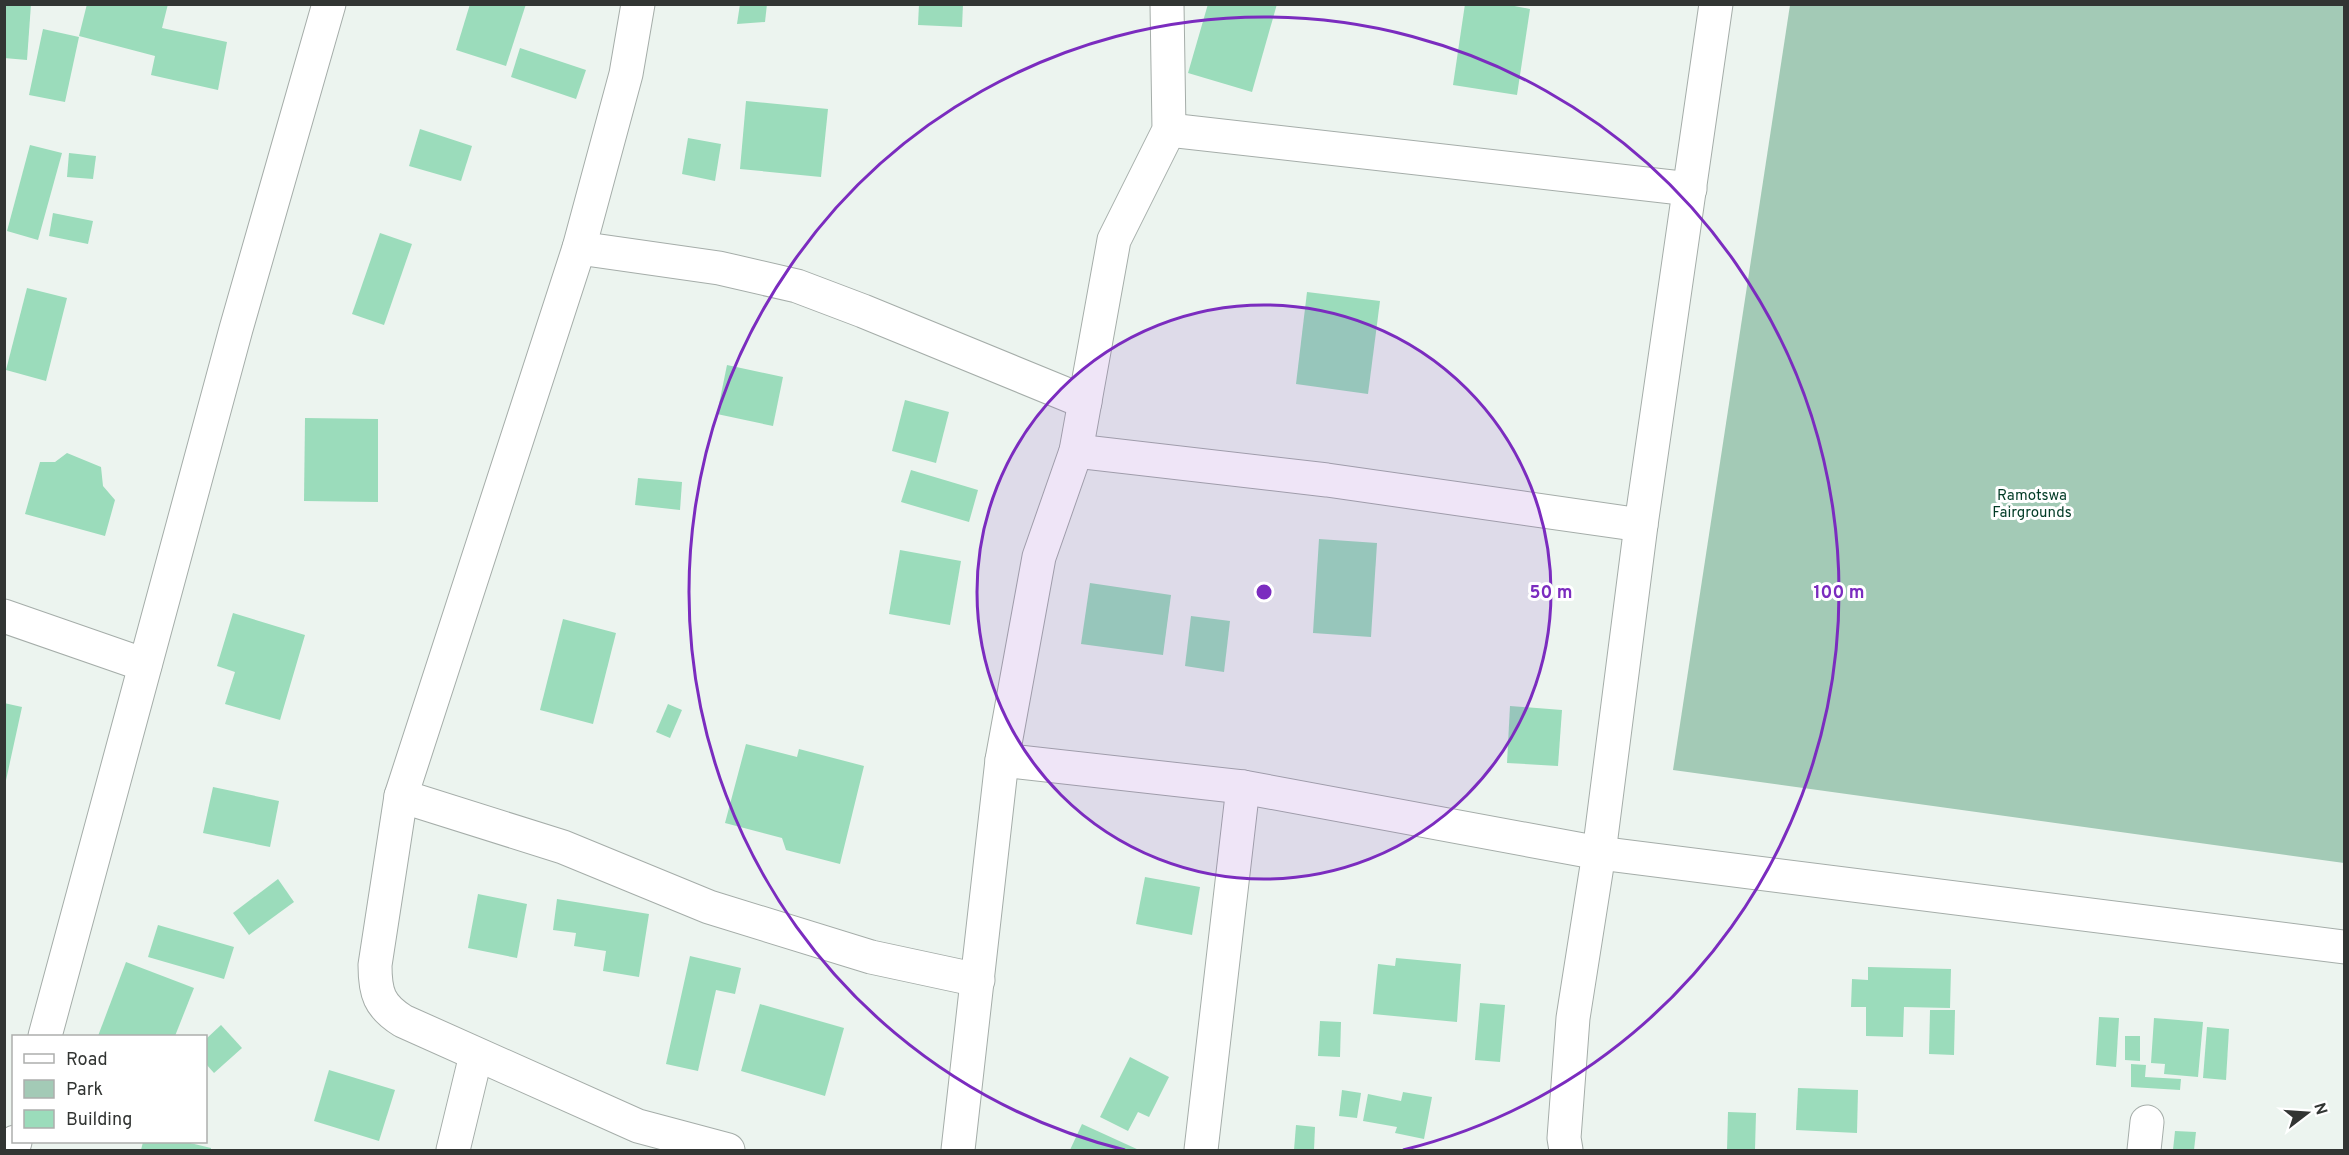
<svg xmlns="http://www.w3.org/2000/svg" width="2349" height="1155" font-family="Overpass,sans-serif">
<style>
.green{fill:#a3cab6}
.building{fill:#9bdcbb}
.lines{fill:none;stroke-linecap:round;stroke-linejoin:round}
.minor-casing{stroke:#a5ada9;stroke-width:35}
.minor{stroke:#fff;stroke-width:33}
.ring{fill:none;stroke:#7b2cbf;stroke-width:3}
.labels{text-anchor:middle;stroke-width:6;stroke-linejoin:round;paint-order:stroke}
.park-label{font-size:15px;fill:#023b26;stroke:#fff}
.centre{fill:#7b2cbf;stroke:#fff;stroke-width:3}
.ring-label{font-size:18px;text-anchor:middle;font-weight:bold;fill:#7b2cbf;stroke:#fff;stroke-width:6;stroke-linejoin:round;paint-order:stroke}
</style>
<rect width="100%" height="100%" fill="#ecf4ef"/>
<polygon class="green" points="1790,5 2344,5 2344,863 1673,770"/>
<g class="building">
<polygon points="4,4 31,4 27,60 4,58"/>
<polygon points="87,4 168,4 162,28 227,42 218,90 151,75 155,56 79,36"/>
<polygon points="470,4 526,4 506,66 456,50"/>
<polygon points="740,4 767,4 765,22 737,24"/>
<polygon points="919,4 963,4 962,27 918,25"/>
<polygon points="1208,4 1277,4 1252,92 1188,73"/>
<polygon points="1465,4 1504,4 1530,9 1517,95 1453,85"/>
<polygon points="43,29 79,37 65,102 29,95"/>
<polygon points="520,48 586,70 576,99 511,77"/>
<polygon points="746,101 828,109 821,177 740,169"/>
<polygon points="420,129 472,146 461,181 409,166"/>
<polygon points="688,138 721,144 715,181 682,174"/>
<polygon points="30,145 62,153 38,240 7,231"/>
<polygon points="69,153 96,156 93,179 67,177"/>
<polygon points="53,213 93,221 88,244 49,236"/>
<polygon points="380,233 412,244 384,325 352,314"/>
<polygon points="27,288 67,298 46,381 6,370"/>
<polygon points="1307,292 1380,301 1368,394 1296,384"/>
<polygon points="727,365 783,377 773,426 717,414"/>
<polygon points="905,400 949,412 936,463 892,451"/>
<polygon points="305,418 378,419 378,502 304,501"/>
<polygon points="67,453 101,467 103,486 115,500 105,536 25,514 40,462 55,462"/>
<polygon points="911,470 978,490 969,522 901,502"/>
<polygon points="638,478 682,482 680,510 635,505"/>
<polygon points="1319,539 1377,543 1371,637 1313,633"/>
<polygon points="900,550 961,561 950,625 889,614"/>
<polygon points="1090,583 1171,595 1163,655 1081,644"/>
<polygon points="233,613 305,635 280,720 225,704 235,672 217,666"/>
<polygon points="1191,616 1230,621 1224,672 1185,666"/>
<polygon points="563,619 616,633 593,724 540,710"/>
<polygon points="4,703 22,707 5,785 4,785"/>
<polygon points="668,704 682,710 670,738 656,732"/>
<polygon points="1510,706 1562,710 1558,766 1507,763"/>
<polygon points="746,744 797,757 799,749 864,766 840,864 786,850 782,838 725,823"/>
<polygon points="213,787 279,801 270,847 203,833"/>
<polygon points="1145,877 1200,887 1192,935 1136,924"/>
<polygon points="278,879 294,902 249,935 233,913"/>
<polygon points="478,894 527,904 517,958 468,948"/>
<polygon points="557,899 649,914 639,977 603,971 606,951 574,946 576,933 553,930"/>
<polygon points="158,925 234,947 224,979 148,957"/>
<polygon points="690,956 741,968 735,994 716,990 698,1071 666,1064"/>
<polygon points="1396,958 1461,964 1457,1022 1373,1014 1378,964 1395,966"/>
<polygon points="126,962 194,988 175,1036 98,1036"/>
<polygon points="1868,967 1951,969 1950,1008 1904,1007 1903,1037 1866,1036 1866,1007 1851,1007 1852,979 1868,980"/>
<polygon points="1480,1003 1505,1005 1500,1062 1475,1060"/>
<polygon points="760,1004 844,1028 825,1096 741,1071"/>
<polygon points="1930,1010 1955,1010 1954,1055 1929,1054"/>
<polygon points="2099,1017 2119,1018 2116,1067 2096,1065"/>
<polygon points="2154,1018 2203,1022 2198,1077 2164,1074 2165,1064 2151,1063"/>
<polygon points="1320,1021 1341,1022 1340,1057 1318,1056"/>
<polygon points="221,1025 242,1048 214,1073 206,1064 206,1039"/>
<polygon points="2207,1027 2229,1029 2226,1080 2203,1078"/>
<polygon points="2125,1036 2140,1036 2140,1061 2125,1060"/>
<polygon points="1130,1057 1169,1077 1149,1117 1138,1112 1128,1131 1100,1117"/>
<polygon points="2131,1064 2146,1065 2145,1077 2181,1079 2180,1090 2131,1087"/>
<polygon points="329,1070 395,1090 379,1141 314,1121"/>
<polygon points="1798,1088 1858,1090 1857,1133 1796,1130"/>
<polygon points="1342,1090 1361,1093 1357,1118 1339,1116"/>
<polygon points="1403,1092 1432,1097 1424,1139 1395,1133 1397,1127 1363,1121 1368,1094 1401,1101"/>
<polygon points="1728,1112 1756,1113 1755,1150 1727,1150"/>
<polygon points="1082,1124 1139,1150 1070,1150"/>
<polygon points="1296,1125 1315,1127 1314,1150 1294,1150"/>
<polygon points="2175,1131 2196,1132 2194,1150 2173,1150"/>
<polygon points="143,1142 186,1142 211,1148 211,1150 141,1150"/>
</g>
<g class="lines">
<defs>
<g id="minor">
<path d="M638,4L626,74L579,248L401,796L375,965C375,993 379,1006 403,1021L638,1126L728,1150"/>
<polyline points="1169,130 1690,189"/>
<polyline points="579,248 719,268 797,286 863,311 1085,402"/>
<polyline points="1076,451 1327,480 1641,525"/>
<polyline points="4,616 145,665"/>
<polyline points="1002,760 1243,787 1599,853 2344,947"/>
<polyline points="401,796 563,847 709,907 871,957 978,980"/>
<polyline points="45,1036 236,329 329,4"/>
<polyline points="12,1150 15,1142"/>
<polyline points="453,1150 476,1055"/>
<polyline points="958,1150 1002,760 1039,557 1076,451 1114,240 1169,130 1167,4"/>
<polyline points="1201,1150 1243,787"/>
<polyline points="1566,1150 1564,1138 1573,1018 1599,853 1641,525 1716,4"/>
<polyline points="2144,1150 2147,1122"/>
</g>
</defs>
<use href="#minor" class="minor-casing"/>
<use href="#minor" class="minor"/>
</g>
<circle cx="1264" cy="592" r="287" fill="#7b2cbf" fill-opacity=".12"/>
<g class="ring">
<circle cx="1264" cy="592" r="287"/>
<path d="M1125 1150A575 575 0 1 1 1403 1150"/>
</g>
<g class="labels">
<g class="park-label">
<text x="2032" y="500">Ramotswa<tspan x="2032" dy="17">Fairgrounds</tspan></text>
</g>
</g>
<circle cx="1264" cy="592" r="9" class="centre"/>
<g class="ring-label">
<text x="1551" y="598">50 m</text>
<text x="1839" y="598">100 m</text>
</g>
<rect width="2349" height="1155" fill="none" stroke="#323533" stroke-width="12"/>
<rect x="12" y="1035" width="195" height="108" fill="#ffffff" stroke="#adaead" stroke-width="1.5"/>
<rect x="24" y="1054" width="30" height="9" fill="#ffffff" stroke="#adaead" stroke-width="1.5"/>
<text x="66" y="1065" font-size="18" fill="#323533">Road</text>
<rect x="24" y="1080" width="30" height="18" fill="#a3cab6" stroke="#adaead" stroke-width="1.5"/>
<text x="66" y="1095" font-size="18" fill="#323533">Park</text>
<rect x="24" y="1110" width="30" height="18" fill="#9bdcbb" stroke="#adaead" stroke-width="1.5"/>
<text x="66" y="1125" font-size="18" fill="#323533">Building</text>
<g transform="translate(2307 1113) rotate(73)" stroke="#ffffff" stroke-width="4.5" paint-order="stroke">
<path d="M0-4.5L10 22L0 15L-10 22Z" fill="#323533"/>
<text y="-9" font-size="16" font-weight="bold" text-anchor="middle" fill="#323533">N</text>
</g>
</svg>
